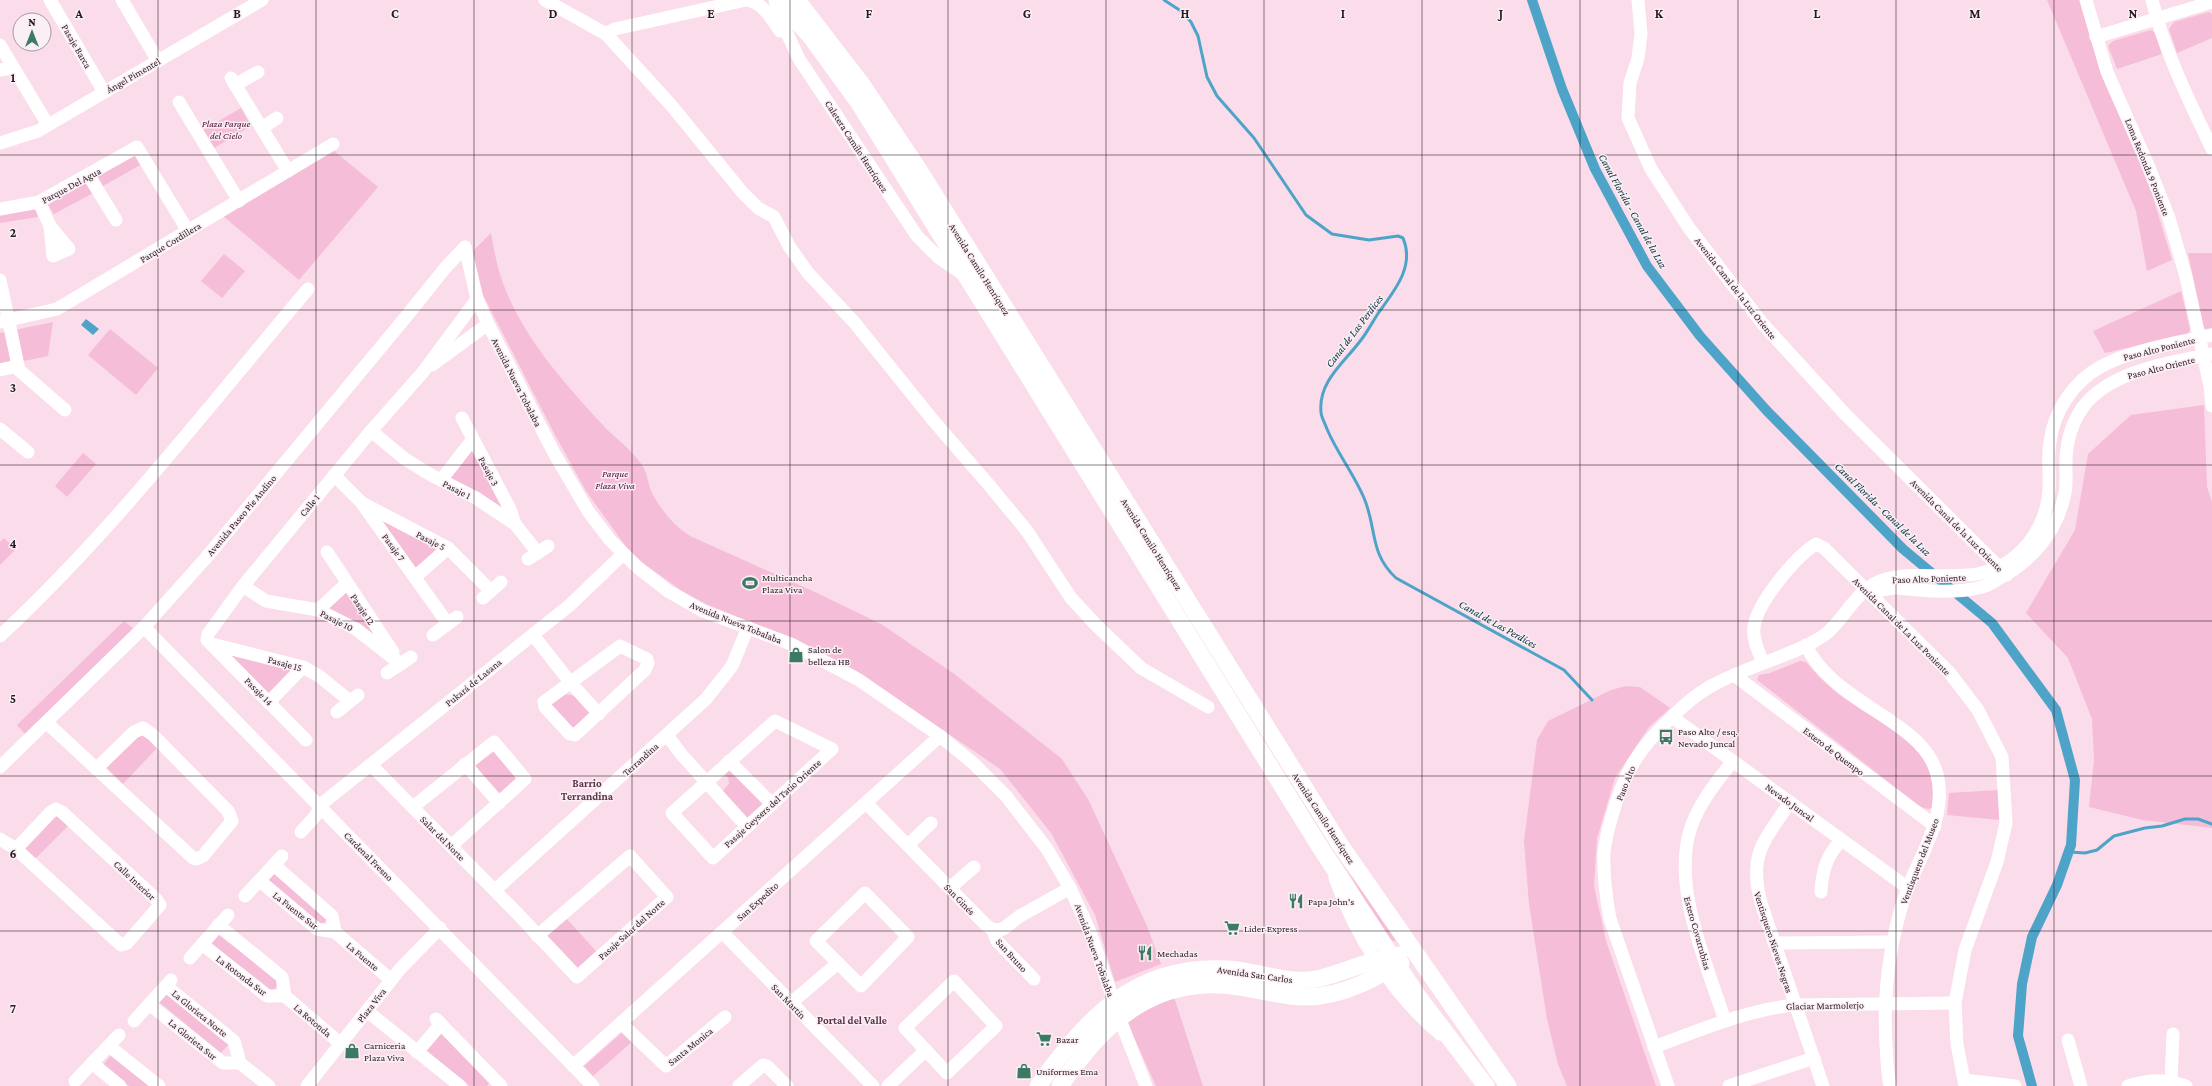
<svg xmlns="http://www.w3.org/2000/svg" width="2212" height="1086" font-family="'Crimson Pro',serif">
<style>
.green{fill:#f5bdd8}
.water{fill:#4da4c8}
.lines{fill:none;stroke-linecap:round;stroke-linejoin:round}
.stream{stroke:#4da4c8;stroke-width:3}
.canal{stroke:#4da4c8;stroke-width:10}
.minor{stroke:#fff;stroke-width:13}
.major{stroke:#fff;stroke-width:17}
.grid{fill:none;stroke:#2a1821;stroke-width:1;stroke-opacity:0.55}
.labels{text-anchor:middle;stroke-width:3;stroke-linejoin:round;paint-order:stroke}
.street-label{font-size:10px;fill:#2a1821;stroke:#faeff4}
.park-label{font-size:10px;font-style:italic;fill:#4d0d34;stroke:#faeff4}
.poi-label{font-size:10px;fill:#2a1821;stroke:#faeff4;text-anchor:start}
.water-label{font-size:11px;font-style:italic;fill:#042e3d;stroke:#faeff4}
.neighbourhood-label{font-size:11px;font-weight:bold;fill:#5c3348;stroke:#faeff4}
.grid-label{font-size:13px;text-anchor:middle;font-weight:bold;fill:#2a1821;stroke:#faeff4;stroke-width:3;stroke-linejoin:round;paint-order:stroke}
</style>
<rect width="100%" height="100%" fill="#fbdcea"/>
<g class="green">
<polygon points="2047,0 2081,0 2103,74 2152,194 2172,260 2147,271 2136,211"/>
<polygon points="2209,12 2212,14 2212,38 2177,53 2169,29 2174,22"/>
<polygon points="2151,30 2155,33 2162,54 2117,69 2108,46 2113,41"/>
<polygon points="241,108 251,126 211,150 200,132"/>
<polygon points="333,150 378,187 299,280 223,216"/>
<polygon points="138,152 144,163 103,186 97,175"/>
<polygon points="88,180 95,192 54,214 47,203"/>
<polygon points="35,207 38,217 0,223 0,215"/>
<path d="M491,233C494,250 497,267 503,283C522,336 563,381 600,422C613,437 631,448 642,465C647,472 648,483 651,491C661,510 673,525 690,536L815,592L881,624L953,673L1062,759L1088,799L1147,926L1161,964L1115,982L1095,915L1051,833L1000,769L855,670L819,651L706,604L682,591L643,563L627,548L586,491L555,435L483,295L471,253Z"/>
<polygon points="2188,253 2212,253 2212,328 2204,329"/>
<polygon points="224,254 245,271 222,298 201,281"/>
<polygon points="2181,291 2190,329 2188,334 2105,353 2093,331"/>
<polygon points="53,322 48,356 0,366 0,333"/>
<polygon points="110,329 158,368 136,395 88,355"/>
<polygon points="2204,405 2207,487 2212,502 2212,828 2142,820 2089,807 2094,760 2092,719 2068,658 2026,613 2075,530 2088,454 2131,415"/>
<polygon points="473,439 515,522 443,478"/>
<polygon points="83,453 96,464 67,497 55,486"/>
<polygon points="371,512 440,550 418,571"/>
<polygon points="4,538 16,549 0,565 0,542"/>
<polygon points="346,589 390,652 326,609"/>
<polygon points="124,621 134,629 25,734 17,725"/>
<polygon points="227,652 292,669 268,694"/>
<path d="M1800,661L1806,662C1815,673 1825,683 1836,692C1865,716 1919,736 1931,774C1935,785 1933,797 1932,808L1928,809L1921,807L1757,680L1759,675L1770,673Z"/>
<polygon points="1626,686 1640,687 1670,708 1649,727 1615,778 1597,838 1594,886 1606,941 1656,1086 1567,1086 1558,1064 1547,1019 1529,904 1524,841 1537,740 1548,721 1611,690"/>
<polygon points="564,694 577,696 593,713 571,733 546,704"/>
<polygon points="145,735 158,747 123,784 106,767 138,736"/>
<polygon points="496,750 520,778 501,795 475,766"/>
<polygon points="730,769 765,803 745,821 720,794 729,784 728,777 723,774"/>
<polygon points="1999,790 2000,820 1947,815 1949,793"/>
<polygon points="56,815 68,826 35,859 23,848"/>
<polygon points="1344,864 1396,941 1387,940"/>
<polygon points="273,868 329,917 320,927 264,878"/>
<polygon points="564,916 596,951 578,968 545,933"/>
<polygon points="216,933 280,981 273,991 209,942"/>
<polygon points="167,992 229,1044 221,1053 159,1002"/>
<polygon points="1174,997 1203,1086 1156,1086 1125,1018"/>
<polygon points="625,1030 634,1040 593,1076 584,1066"/>
<polygon points="442,1031 491,1081 487,1086 470,1086 425,1050"/>
<polygon points="112,1054 152,1086 129,1086 103,1065"/>
</g>
<polygon class="water" points="86,319 99,329 93,335 81,325"/>
<g class="lines">
<g class="stream">
<path d="M1164,0L1181,11L1191,22L1198,36L1207,77L1217,96L1254,138L1306,215L1332,234L1369,240L1398,236L1403,238C1415,266 1395,290 1379,312C1373,321 1368,331 1361,340C1345,362 1318,381 1321,412C1321,417 1325,423 1327,429C1337,453 1354,474 1364,498C1377,528 1369,553 1396,578L1564,670L1592,700"/>
<polyline points="2069,852 2085,853 2097,850 2114,836 2145,828 2162,826 2185,819 2198,819 2212,824"/>
</g>
<polyline class="canal" points="1532,0 1562,89 1595,169 1647,266 1700,336 1767,411 1903,549 1992,623 2056,710 2075,780 2071,845 2057,885 2032,937 2022,984 2018,1036 2032,1086"/>
<g class="minor">
<polyline points="50,0 104,92"/>
<polyline points="122,0 158,61"/>
<polyline points="545,0 606,34 671,105 742,192 758,208 774,217 789,246 808,273 854,322 932,419 989,485 1027,531 1071,598 1096,625 1141,668 1208,707"/>
<polyline points="775,0 780,18 799,59 917,236 938,257 963,274"/>
<polyline points="1638,0 1641,34 1638,58 1630,83 1628,118 1651,169 1689,228 1762,323 1845,414 2007,575"/>
<polyline points="2086,0 2107,72 2148,165 2169,218 2186,277 2210,386 2212,406"/>
<path d="M2152,0C2165,53 2189,100 2212,149"/>
<path d="M606,34L615,29L746,0C763,2 771,18 780,31"/>
<polyline points="2096,37 2212,2"/>
<polyline points="0,45 48,125"/>
<polyline points="0,70 13,68"/>
<polyline points="231,78 288,171"/>
<polyline points="235,85 258,72"/>
<polyline points="179,102 239,201"/>
<polyline points="262,128 277,118"/>
<polyline points="0,143 38,131 262,0"/>
<polyline points="89,176 116,220"/>
<polyline points="39,202 50,226"/>
<polyline points="0,209 39,202 137,147 188,231"/>
<polygon points="50,226 69,249 53,256"/>
<polyline points="465,247 477,299 488,324 554,453 588,511 610,540 637,567 668,591 703,611 791,644 859,680 940,736 974,764 1006,796 1047,849 1070,888 1091,934 1119,1017 1146,1086"/>
<polyline points="0,280 19,370 65,410"/>
<polyline points="0,322 57,309 333,144"/>
<polyline points="432,365 488,324"/>
<polyline points="0,370 18,366"/>
<polyline points="462,418 510,509 515,524"/>
<polyline points="0,429 28,452"/>
<polyline points="371,431 405,459 431,475 476,498 515,524 538,553"/>
<polyline points="334,475 361,502 448,624"/>
<polyline points="441,480 473,439"/>
<polyline points="364,504 448,548 491,591"/>
<polyline points="327,552 393,652"/>
<polyline points="528,559 548,546"/>
<polyline points="415,577 448,548"/>
<polyline points="243,586 266,601 318,610 356,629 401,664"/>
<path d="M1865,591C1877,594 1886,587 1898,588C1925,591 1956,594 1982,587C1988,586 1993,582 1998,579C2031,562 2056,533 2064,497C2067,488 2066,479 2066,470C2065,445 2071,421 2087,402C2116,370 2171,362 2212,354"/>
<polyline points="483,598 501,582"/>
<polyline points="318,610 346,584"/>
<polyline points="144,627 593,1086"/>
<polyline points="433,635 457,617"/>
<polyline points="533,635 570,682 599,714"/>
<path d="M0,636C114,530 208,407 308,289"/>
<polyline points="212,644 303,667 319,676 350,701"/>
<path d="M1806,645C1832,703 1920,719 1936,771C1950,816 1918,857 1904,898C1889,946 1883,994 1886,1044C1887,1058 1887,1072 1890,1086"/>
<polygon points="620,646 647,659 648,663 645,670 575,735 570,734 545,707 544,702"/>
<path d="M1763,663C1759,652 1752,639 1754,627C1757,603 1795,557 1816,544L1824,548L1949,672L1978,710L2002,757L2006,823L1997,862L1965,950L1955,1003L1957,1044L1965,1086"/>
<polyline points="387,673 411,657"/>
<polyline points="1734,675 1935,826"/>
<polyline points="270,701 303,667"/>
<polyline points="337,712 358,695"/>
<polyline points="1672,717 1908,888"/>
<polygon points="775,721 832,749 713,858 672,813"/>
<polyline points="47,723 193,858 196,859 203,856 232,821 228,811 153,735 143,728 134,732 96,769"/>
<polyline points="667,735 681,754 747,827"/>
<polyline points="306,740 207,640 208,634 243,586 371,431 423,372 477,299"/>
<polyline points="729,761 772,804"/>
<polyline points="465,764 499,803"/>
<polyline points="371,765 515,911 577,977 667,897 630,856 537,936"/>
<polyline points="0,767 144,627 205,559 405,318 446,267 465,247"/>
<path d="M1790,802C1764,842 1748,853 1761,903L1823,1086"/>
<polyline points="866,803 986,925 993,930 1003,929 1020,916 1070,888"/>
<polyline points="413,807 494,742 525,779 451,846"/>
<polyline points="301,832 317,814 319,806 570,605 623,554"/>
<polyline points="0,839 16,849 121,945 127,943 160,905 156,899 62,812 56,809 51,812 16,849"/>
<polyline points="908,845 931,823"/>
<polyline points="274,865 332,916 335,932"/>
<path d="M1335,878C1355,935 1393,995 1440,1034"/>
<polyline points="260,881 317,929 335,932"/>
<polyline points="950,888 974,867"/>
<polyline points="495,890 706,699 732,666 748,627"/>
<path d="M1821,892C1822,871 1827,854 1842,840"/>
<polygon points="865,893 908,937 861,986 816,941"/>
<polyline points="245,896 282,856"/>
<polyline points="218,925 282,977 285,996"/>
<polyline points="993,930 997,941 1034,979"/>
<polyline points="335,932 391,980"/>
<polyline points="722,932 873,1086"/>
<polyline points="1774,943 1892,942"/>
<polyline points="202,944 267,996 285,996"/>
<polyline points="190,958 228,915"/>
<polygon points="954,981 996,1026 947,1073 905,1028"/>
<polyline points="166,986 234,1041 240,1063"/>
<polyline points="285,996 341,1044"/>
<polyline points="791,1003 838,963"/>
<polyline points="149,1004 223,1063 240,1063"/>
<polyline points="367,1011 460,1086"/>
<polyline points="436,1019 501,1086"/>
<polyline points="134,1021 171,980"/>
<path d="M1725,1021C1707,964 1671,886 1691,827C1700,802 1717,781 1733,761"/>
<polyline points="621,1023 666,1066 725,1017"/>
<polyline points="2068,1040 2081,1086"/>
<polyline points="109,1046 159,1086"/>
<path d="M1654,1047C1700,1030 1746,1010 1795,1005L1955,1003"/>
<polyline points="417,1052 441,1024"/>
<polyline points="92,1063 120,1086"/>
<polyline points="240,1063 269,1086"/>
<polyline points="573,1066 940,736"/>
<polyline points="1964,1080 2015,1086"/>
<polyline points="75,1081 119,1035"/>
<polyline points="2171,1082 2173,1034"/>
<polyline points="307,1086 400,969 440,928"/>
<polyline points="739,1086 763,1065 767,1066 787,1086"/>
<polyline points="888,1086 926,1050"/>
<path d="M1668,1086L1610,919C1606,897 1603,874 1604,852C1605,841 1608,830 1611,819C1624,773 1638,748 1674,715C1685,704 1697,694 1711,686C1742,669 1776,660 1808,645C1814,641 1823,637 1828,632C1846,616 1858,588 1883,580C1928,567 1977,590 2016,556C2035,540 2048,515 2049,489C2050,474 2047,458 2050,442C2054,410 2074,381 2102,366C2129,351 2181,342 2212,335"/>
<polyline points="1729,1086 1814,1058"/>
<path d="M2128,1086C2152,1079 2162,1079 2186,1086"/>
</g>
<g class="major">
<polyline points="778,0 811,37 859,103 1320,847 1417,995 1486,1086"/>
<polyline points="797,0 863,86 919,170 1339,843 1508,1086"/>
<path d="M1038,1086C1087,1018 1135,964 1227,969C1254,970 1280,982 1308,980C1340,978 1370,953 1401,963"/>
<path d="M1060,1086C1089,1045 1118,1009 1167,992C1192,984 1220,983 1245,988C1266,991 1284,997 1305,997C1325,997 1343,992 1361,984C1377,977 1389,970 1399,955"/>
</g>
</g>
<path class="grid" d="M158,0V1086M316,0V1086M474,0V1086M632,0V1086M790,0V1086M948,0V1086M1106,0V1086M1264,0V1086M1422,0V1086M1580,0V1086M1738,0V1086M1896,0V1086M2054,0V1086M0,155H2212M0,310H2212M0,465H2212M0,621H2212M0,776H2212M0,931H2212"/>
<defs>
<symbol id="stadium-bare" viewBox="-9 -9 18 18"><path d="M0-5a6.5 5 0 1 0 0 10a6.5 5 0 1 0 0-10ZM-3.5-1.8h7v3.6h-7Z" fill="#3d7a64" stroke="#faeff4" stroke-width="2.5" paint-order="stroke"/></symbol>
<symbol id="shop-bare" viewBox="-9 -9 18 18"><path d="M-5-2.5h2.3a2.7 3.5 0 0 1 5.4 0H5L5.5 6h-11ZM-1.5-2.5h3a1.5 2.3 0 0 0-3 0Z" fill="#3d7a64" stroke="#faeff4" stroke-width="2.5" paint-order="stroke"/></symbol>
<symbol id="bus-bare" viewBox="-9 -9 18 18"><path d="M-5-6H5V4H4V6H2V4H-2V6H-4V4H-5ZM-3.5-4V0h7V-4ZM-3.5 1.2v1.5H-2V1.2ZM2 1.2v1.5H3.5V1.2Z" fill="#3d7a64" stroke="#faeff4" stroke-width="2.5" paint-order="stroke"/></symbol>
<symbol id="restaurant-bare" viewBox="-9 -9 18 18"><path d="M-5-6h1v4h1v-4h1v4h1v-4h1v5L-1.5 .5V6h-2V.5L-5-1ZM5-6V6H3V1.5H1.5Q1.5-4 5-6Z" fill="#3d7a64" stroke="#faeff4" stroke-width="2.5" paint-order="stroke"/></symbol>
<symbol id="supermarket-bare" viewBox="-9 -9 18 18"><path d="M-6-5.5h2.5l.6 2H6L4.5 2H-2.5L-4.4-4H-6ZM-1.5 3.2a1.3 1.3 0 1 0 .1 0ZM3 3.2a1.3 1.3 0 1 0 .1 0Z" fill="#3d7a64" stroke="#faeff4" stroke-width="2.5" paint-order="stroke"/></symbol>
</defs>
<g fill-rule="evenodd">
<use href="#stadium-bare" x="739" y="572" width="22" height="22"/>
<use href="#shop-bare" x="785" y="644" width="22" height="22"/>
<use href="#bus-bare" x="1655" y="726" width="22" height="22"/>
<use href="#restaurant-bare" x="1285" y="890" width="22" height="22"/>
<use href="#supermarket-bare" x="1221" y="917" width="22" height="22"/>
<use href="#restaurant-bare" x="1134" y="942" width="22" height="22"/>
<use href="#supermarket-bare" x="1033" y="1028" width="22" height="22"/>
<use href="#shop-bare" x="341" y="1040" width="22" height="22"/>
<use href="#shop-bare" x="1013" y="1060" width="22" height="22"/>
</g>
<g class="labels">
<g class="street-label">
<text transform="translate(77 46) rotate(60)" y="4">Pasaje Barca</text>
<text transform="translate(133 75) rotate(-30)" y="4">Ángel Pimentel</text>
<text transform="translate(857 146) rotate(57)" y="4">Caletera Camilo Henríquez</text>
<text transform="translate(2148 167) rotate(68)" y="4">Loma Redonda 9 Poniente</text>
<text transform="translate(71 185) rotate(-28)" y="4">Parque Del Agua</text>
<text transform="translate(170 242) rotate(-31)" y="4">Parque Cordillera</text>
<text transform="translate(980 269) rotate(58)" y="4">Avenida Camilo Henríquez</text>
<text transform="translate(1736 288) rotate(52)" y="4">Avenida Canal de la Luz Oriente</text>
<text transform="translate(2159 348) rotate(-14)" y="4">Paso Alto Poniente</text>
<text transform="translate(2161 367) rotate(-14)" y="4">Paso Alto Oriente</text>
<text transform="translate(517 382) rotate(63)" y="4">Avenida Nueva Tobalaba</text>
<text transform="translate(489 471) rotate(62)" y="4">Pasaje 3</text>
<text transform="translate(457 489) rotate(27)" y="4">Pasaje 1</text>
<text transform="translate(309 505) rotate(-51)" y="4">Calle 1</text>
<text transform="translate(241 515) rotate(-50)" y="4">Avenida Paseo Pie Andino</text>
<text transform="translate(1957 525) rotate(45)" y="4">Avenida Canal de la Luz Oriente</text>
<text transform="translate(431 540) rotate(27)" y="4">Pasaje 5</text>
<text transform="translate(1152 544) rotate(58)" y="4">Avenida Camilo Henríquez</text>
<text transform="translate(394 547) rotate(54)" y="4">Pasaje 7</text>
<text transform="translate(1929 578) rotate(-2)" y="4">Paso Alto Poniente</text>
<text transform="translate(363 609) rotate(56)" y="4">Pasaje 12</text>
<text transform="translate(337 620) rotate(27)" y="4">Pasaje 10</text>
<text transform="translate(736 622) rotate(22)" y="4">Avenida Nueva Tobalaba</text>
<text transform="translate(1902 626) rotate(45)" y="4">Avenida Canal de La Luz Poniente</text>
<text transform="translate(285 663) rotate(15)" y="4">Pasaje 15</text>
<text transform="translate(473 682) rotate(-39)" y="4">Pukará de Lasana</text>
<text transform="translate(259 691) rotate(45)" y="4">Pasaje 14</text>
<text transform="translate(1834 751) rotate(37)" y="4">Estero de Quempo</text>
<text transform="translate(640 759) rotate(-42)" y="4">Terrandina</text>
<text transform="translate(1625 783) rotate(-68)" y="4">Paso Alto</text>
<text transform="translate(1790 802) rotate(36)" y="4">Nevado Juncal</text>
<text transform="translate(772 803) rotate(-42)" y="4">Pasaje Geysers del Tatio Oriente</text>
<text transform="translate(1324 818) rotate(57)" y="4">Avenida Camilo Henríquez</text>
<text transform="translate(443 838) rotate(45)" y="4">Salar del Norte</text>
<text transform="translate(369 856) rotate(45)" y="4">Cardenal Fresno</text>
<text transform="translate(1919 861) rotate(-69)" y="4">Ventisquero del Museo</text>
<text transform="translate(135 880) rotate(43)" y="4">Calle Interior</text>
<text transform="translate(960 899) rotate(46)" y="4">San Ginés</text>
<text transform="translate(757 901) rotate(-42)" y="4">San Expedito</text>
<text transform="translate(296 910) rotate(38)" y="4">La Fuente Sur</text>
<text transform="translate(631 929) rotate(-42)" y="4">Pasaje Salar del Norte</text>
<text transform="translate(1698 933) rotate(74)" y="4">Estero Covarrubias</text>
<text transform="translate(1774 942) rotate(72)" y="4">Ventisquero Nieves Negras</text>
<text transform="translate(1095 950) rotate(70)" y="4">Avenida Nueva Tobalaba</text>
<text transform="translate(1012 955) rotate(48)" y="4">San Bruno</text>
<text transform="translate(363 956) rotate(40)" y="4">La Fuente</text>
<text transform="translate(1255 974) rotate(8)" y="4">Avenida San Carlos</text>
<text transform="translate(242 975) rotate(37)" y="4">La Rotonda Sur</text>
<text transform="translate(789 1001) rotate(46)" y="4">San Martín</text>
<text transform="translate(371 1005) rotate(-52)" y="4">Plaza Viva</text>
<text transform="translate(1825 1005) rotate(-1)" y="4">Glaciar Marmolerjo</text>
<text transform="translate(200 1013) rotate(39)" y="4">La Glorieta Norte</text>
<text transform="translate(313 1020) rotate(40)" y="4">La Rotonda</text>
<text transform="translate(193 1039) rotate(39)" y="4">La Glorieta Sur</text>
<text transform="translate(690 1046) rotate(-39)" y="4">Santa Monica</text>
</g>
<g class="park-label">
<text x="226" y="127">Plaza Parque<tspan x="226" dy="12">del Cielo</tspan></text>
<text x="615" y="477">Parque<tspan x="615" dy="12">Plaza Viva</tspan></text>
</g>
<g class="poi-label">
<text x="762" y="581">Multicancha<tspan x="762" dy="12">Plaza Viva</tspan></text>
<text x="808" y="653">Salon de<tspan x="808" dy="12">belleza HB</tspan></text>
<text x="1678" y="735">Paso Alto / esq.<tspan x="1678" dy="12">Nevado Juncal</tspan></text>
<text x="1308" y="905">Papa John's</text>
<text x="1244" y="932">Lider Express</text>
<text x="1157" y="957">Mechadas</text>
<text x="1056" y="1043">Bazar</text>
<text x="364" y="1049">Carniceria<tspan x="364" dy="12">Plaza Viva</tspan></text>
<text x="1036" y="1075">Uniformes Ema</text>
</g>
<g class="water-label">
<text transform="translate(1633 211) rotate(61)" y="4">Canal Florida - Canal de la Luz</text>
<text transform="translate(1354 331) rotate(-53)" y="4">Canal de Las Perdices</text>
<text transform="translate(1883 509) rotate(44)" y="4">Canal Florida - Canal de la Luz</text>
<text transform="translate(1498 624) rotate(29)" y="4">Canal de Las Perdices</text>
</g>
<g class="neighbourhood-label">
<text x="587" y="787">Barrio<tspan x="587" dy="13">Terrandina</tspan></text>
<text x="852" y="1024">Portal del Valle</text>
</g>
</g>
<g class="grid-label">
<text x="79" y="18">A</text>
<text x="237" y="18">B</text>
<text x="395" y="18">C</text>
<text x="553" y="18">D</text>
<text x="711" y="18">E</text>
<text x="869" y="18">F</text>
<text x="1027" y="18">G</text>
<text x="1185" y="18">H</text>
<text x="1343" y="18">I</text>
<text x="1501" y="18">J</text>
<text x="1659" y="18">K</text>
<text x="1817" y="18">L</text>
<text x="1975" y="18">M</text>
<text x="2133" y="18">N</text>
<text x="13" y="82">1</text>
<text x="13" y="237">2</text>
<text x="13" y="392">3</text>
<text x="13" y="548">4</text>
<text x="13" y="703">5</text>
<text x="13" y="858">6</text>
<text x="13" y="1013">7</text>
</g>
<g transform="translate(32 32)"><circle r="19" fill="#faeff4" stroke="#a799a0"/>
<path d="M0-3L7 15L0 10L-7 15Z" fill="#3d7a64"/>
<text y="-6" font-size="11" font-weight="bold" text-anchor="middle" fill="#2a1821">N</text>
</g>
</svg>
